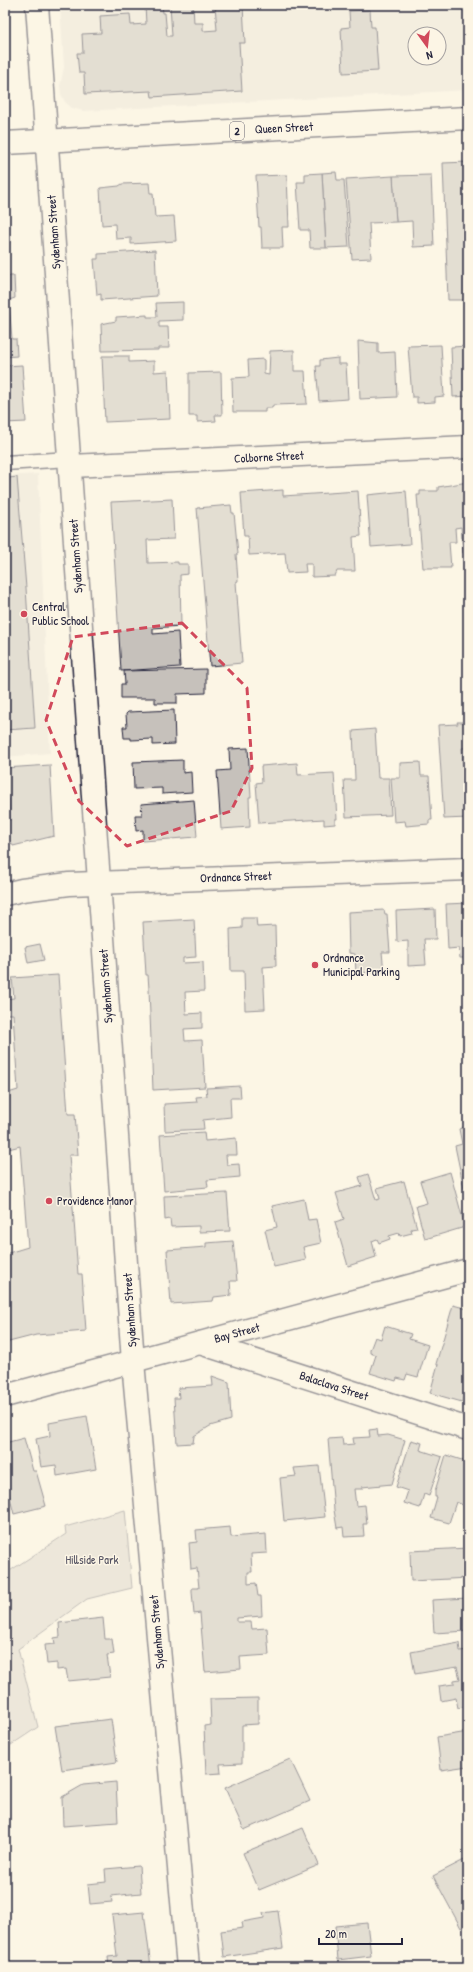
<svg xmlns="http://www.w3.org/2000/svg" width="473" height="1972" font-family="'Patrick Hand',sans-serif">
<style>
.built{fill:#ece5d8;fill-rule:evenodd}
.green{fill:#dcd6cc;stroke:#7f7c84}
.building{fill:#c6c1bb;stroke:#22223b}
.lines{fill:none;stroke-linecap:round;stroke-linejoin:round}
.lane-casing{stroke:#22223b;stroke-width:17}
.street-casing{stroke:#22223b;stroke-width:25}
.primary-casing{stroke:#22223b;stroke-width:25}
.lane{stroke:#fcf5e5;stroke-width:14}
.street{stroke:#fcf5e5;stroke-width:22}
.primary{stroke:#fcf5e5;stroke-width:22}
.marked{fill:none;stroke:#d1495b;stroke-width:3;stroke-dasharray:8 5;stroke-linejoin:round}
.poi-dot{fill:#d1495b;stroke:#fcf5e5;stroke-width:1.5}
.labels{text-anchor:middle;stroke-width:3;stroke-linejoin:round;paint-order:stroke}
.shield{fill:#fcf5e5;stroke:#63616e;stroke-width:1}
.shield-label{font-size:11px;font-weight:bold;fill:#22223b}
.street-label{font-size:12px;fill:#22223b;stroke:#fcf5e5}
.poi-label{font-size:12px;fill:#22223b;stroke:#fcf5e5;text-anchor:start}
.park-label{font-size:12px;fill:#504f5f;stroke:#fcf5e5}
</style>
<rect width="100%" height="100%" fill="#fcf5e5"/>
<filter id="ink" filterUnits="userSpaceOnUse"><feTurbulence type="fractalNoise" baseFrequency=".025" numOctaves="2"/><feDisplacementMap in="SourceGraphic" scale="8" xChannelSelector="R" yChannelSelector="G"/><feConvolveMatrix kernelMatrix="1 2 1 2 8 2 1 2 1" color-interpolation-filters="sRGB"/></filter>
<g filter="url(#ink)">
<g class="built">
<path d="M60,5H468V90L83,111L72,108L65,102L61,94L60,86L64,67ZM415,34H439V58H415Z"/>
<polygon points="38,474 50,753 5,757 5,476"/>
</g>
<polygon class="green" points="125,1510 132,1588 87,1599 18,1649 38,1727 5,1749 5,1574 66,1534 65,1527"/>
<g class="building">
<polygon points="145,5 162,5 163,13 165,13 167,36 172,36 170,5 193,5 194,23 203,23 203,31 217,30 215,5 243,5 245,43 239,43 242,91 152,97 151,91 85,94 84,73 79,73 77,53 83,53 82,34 101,33 100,16 130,14 131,25 146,24"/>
<polygon points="457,5 468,5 468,8 458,8"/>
<polygon points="370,10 371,27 375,27 378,71 343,73 341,28 350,27 349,11"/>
<polygon points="468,162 468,300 448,300 443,163"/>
<polygon points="336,172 337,180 344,180 349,247 326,248 322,173"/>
<polygon points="322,173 326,248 310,248 309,230 300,230 297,182 305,182 305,174"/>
<polygon points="287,175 289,227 282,227 283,248 262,248 261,227 259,227 256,176"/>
<polygon points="431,175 434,246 413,247 412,221 396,222 393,176"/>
<polygon points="393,176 396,222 369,223 371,258 352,259 346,179"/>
<polygon points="5,182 6,182 9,244 5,245"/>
<polygon points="149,183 150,193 153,193 155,217 174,216 176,241 131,244 131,238 116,239 115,224 102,225 100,188 119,186 122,184"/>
<polygon points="155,250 157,296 101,300 101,294 97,295 94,259 98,259 98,254"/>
<polygon points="5,276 14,276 15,298 9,300 9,302 12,339 16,339 17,356 5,357"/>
<polygon points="183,302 183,320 159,321 159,327 168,327 169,348 158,348 158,350 102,351 101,324 116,321 116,317 147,315 147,317 157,317 156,303"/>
<polygon points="358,341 378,343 378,353 395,352 397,397 360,399"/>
<polygon points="441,345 444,396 435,397 435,402 417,403 417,397 412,397 408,346"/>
<polygon points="468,346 468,396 453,397 451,347"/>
<polygon points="294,350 294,371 305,371 307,404 273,405 272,408 265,408 265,412 233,412 232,378 249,377 248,360 264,359 264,374 269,375 270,351"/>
<polygon points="102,356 129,356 129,362 154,361 154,372 168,371 170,419 105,422"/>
<polygon points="338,358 338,364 346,364 348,399 319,401 316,366 320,366 320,360"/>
<polygon points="22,365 26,422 5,423 5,366"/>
<polygon points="221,372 222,415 215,415 216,421 197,422 197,416 189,416 189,373"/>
<polygon points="17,477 26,588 35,728 5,730 5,484 9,483 9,478"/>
<polygon points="468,482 468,553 463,553 461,527 455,528 456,542 449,542 451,568 423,568 417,495 420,495 420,491 438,491 438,487"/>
<polygon points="283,490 283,496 358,491 361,536 353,537 355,571 337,571 335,576 312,577 312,564 305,564 306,572 287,573 285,553 249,555 248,536 244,536 241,493"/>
<polygon points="406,491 410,544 371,547 367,495"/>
<polygon points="172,499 174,539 147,540 148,563 178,562 178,564 188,564 188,574 180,575 181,626 153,628 153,634 178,632 180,667 121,671 111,502"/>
<polygon points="231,505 232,513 234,513 238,554 236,554 238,581 236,582 242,663 210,666 197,508"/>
<polygon points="206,669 206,693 177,694 177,703 155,703 155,698 121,698 121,684 125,684 124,671"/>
<polygon points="174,710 175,744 153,745 153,739 131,740 131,738 124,738 123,727 127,727 126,714 128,712"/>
<polygon points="457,722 468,722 468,748 462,748 463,765 468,765 468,818 444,819 438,725 458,724"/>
<polygon points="375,729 378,778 389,778 391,815 346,817 344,780 355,780 355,778 353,731"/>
<polygon points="248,748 251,797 249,797 250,827 221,829 217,771 230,770 229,749"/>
<polygon points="183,760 183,773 191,772 192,792 162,794 162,788 134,789 133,762"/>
<polygon points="420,762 421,776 429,776 432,820 429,820 429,824 406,826 405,821 394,822 391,778 400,778 400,763"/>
<polygon points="297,763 298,775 334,773 337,819 335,819 335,824 324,825 324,819 259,823 256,783 262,782 261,766"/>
<polygon points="50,765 54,836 13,846 12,843 5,845 5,820 10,820 9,799 5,799 5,768"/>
<polygon points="194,800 197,837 143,841 143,830 136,831 135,815 142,815 141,804"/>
<polygon points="468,903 468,958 460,958 459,948 448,949 446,904"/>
<polygon points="435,909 436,939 424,939 426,965 408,966 408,941 397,942 396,911"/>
<polygon points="384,910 385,914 387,914 390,952 382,952 384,972 356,973 355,954 349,953 348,912"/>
<polygon points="242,918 256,918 257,927 275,926 276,966 263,967 265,1009 245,1010 244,971 231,971 230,929 242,928"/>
<polygon points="194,919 196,957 183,958 183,963 203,962 204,991 185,992 186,1014 202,1013 202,1028 184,1029 185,1041 202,1040 205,1087 153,1090 149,989 148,975 146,975 143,922"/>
<polygon points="40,944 44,960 28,963 25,947"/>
<polygon points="58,975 68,1114 75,1114 78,1155 69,1155 78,1274 82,1274 86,1331 36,1335 5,1343 5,1254 28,1247 20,1146 5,1150 5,1094 18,1090 13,1014 6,1014 5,999 14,998 12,978"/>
<polygon points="240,1086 241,1098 230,1098 231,1117 203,1120 204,1129 165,1131 164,1104 197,1102 196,1097 207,1096 206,1088"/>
<polygon points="468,1121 468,1188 464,1189 455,1146 462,1144 459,1129 465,1127 464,1122"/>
<polygon points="204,1132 205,1141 236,1138 237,1155 226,1155 227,1165 239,1164 240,1177 207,1180 208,1187 164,1191 160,1135"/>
<polygon points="450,1172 465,1227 425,1239 416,1206 427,1203 420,1181"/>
<polygon points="368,1174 376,1200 380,1199 377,1188 404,1181 417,1228 411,1229 412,1233 400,1236 399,1233 389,1236 390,1239 379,1243 377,1239 372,1241 376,1257 348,1266 335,1222 344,1219 336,1193 362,1186 359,1177"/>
<polygon points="227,1193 230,1231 199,1232 199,1226 171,1227 170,1219 165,1220 164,1196"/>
<polygon points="304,1199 308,1220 316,1219 321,1243 303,1247 306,1260 274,1267 265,1230 277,1227 272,1206"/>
<polygon points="233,1241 237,1281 230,1281 231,1295 214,1297 213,1301 171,1304 167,1250 206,1247 206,1243"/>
<polygon points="453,1305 468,1309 468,1382 462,1402 430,1393 438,1364 436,1364"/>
<polygon points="385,1326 411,1334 409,1339 428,1345 418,1377 407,1374 405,1380 397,1378 396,1381 370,1373 376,1355 370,1353 370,1350 375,1337 381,1339"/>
<polygon points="212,1376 229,1382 231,1420 210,1426 194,1436 193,1443 177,1444 174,1398 179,1398 178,1388 213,1386"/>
<polygon points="87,1416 96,1469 57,1476 56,1465 41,1467 36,1439 50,1436 49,1423"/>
<polygon points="377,1429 378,1436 388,1435 405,1440 392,1484 362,1487 362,1489 354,1489 356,1506 365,1505 367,1524 363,1524 364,1536 344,1537 343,1527 337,1528 334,1510 328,1439 342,1438 343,1445 354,1444 353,1438 370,1437 369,1430"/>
<polygon points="24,1438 33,1471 36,1471 46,1506 14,1514 5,1479 5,1443"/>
<polygon points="411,1440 422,1443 420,1450 442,1457 429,1496 424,1494 420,1508 404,1503 408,1491 396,1487"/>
<polygon points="446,1455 468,1462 468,1507 456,1502 449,1523 431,1518 437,1497 435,1497 435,1491"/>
<polygon points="319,1466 325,1517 284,1521 280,1478 296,1476 294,1468"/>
<polygon points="230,1527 231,1537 266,1534 267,1553 251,1554 252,1572 248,1572 248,1584 256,1583 258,1596 261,1596 262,1616 237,1618 237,1622 251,1622 252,1629 267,1628 269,1655 240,1657 241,1669 205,1672 200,1613 194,1614 192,1592 192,1588 199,1588 197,1568 191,1569 189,1543 197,1542 196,1530"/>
<polygon points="468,1548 468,1578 411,1581 410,1551"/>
<polygon points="468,1598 468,1631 434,1633 432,1600"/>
<polygon points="103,1618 105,1639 112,1639 114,1654 107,1655 110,1677 68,1681 66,1669 57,1670 57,1663 47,1664 45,1645 55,1644 54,1638 60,1637 59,1623"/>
<polygon points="459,1643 460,1651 468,1650 468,1706 458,1708 456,1698 441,1701 439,1686 454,1684 454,1680 460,1679 457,1667 415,1674 411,1652"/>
<polygon points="258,1698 258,1724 242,1725 242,1763 220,1764 221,1773 206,1774 204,1726 211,1725 210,1699"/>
<polygon points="111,1719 117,1762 62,1770 55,1726"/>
<polygon points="468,1732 468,1766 441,1770 437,1737"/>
<polygon points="290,1759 310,1801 244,1830 225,1788"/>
<polygon points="116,1782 118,1822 63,1826 62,1797 83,1785"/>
<polygon points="303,1828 319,1865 259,1890 243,1853"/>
<polygon points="468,1858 468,1924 461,1928 433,1876"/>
<polygon points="139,1866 141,1893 111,1896 112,1902 90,1904 88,1884 106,1882 105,1869"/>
<polygon points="278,1911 283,1948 224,1957 221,1931 243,1928 242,1922 264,1918 263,1913"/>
<polygon points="144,1912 151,1967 109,1967 108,1957 117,1956 112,1915"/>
<polygon points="367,1923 371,1956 338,1960 335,1926"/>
</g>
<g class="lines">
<defs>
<polyline id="lane" points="5,463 70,459"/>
<g id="street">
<polyline points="37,5 133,1362 188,1967"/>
<polyline points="71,466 468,447"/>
<polyline points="5,894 22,890 69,884 468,869"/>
<polyline points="200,1343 468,1429"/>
<polyline points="5,1396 468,1270"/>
</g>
<polyline id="primary" points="5,143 468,118"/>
</defs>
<use href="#lane" class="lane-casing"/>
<use href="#street" class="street-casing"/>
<use href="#primary" class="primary-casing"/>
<use href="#lane" class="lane"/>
<use href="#street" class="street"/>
<use href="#primary" class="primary"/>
</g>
</g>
<path d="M0 0H473V1972H0ZM182,623L247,688L252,768L231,811L127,846L79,801L46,720L73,637Z" fill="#fcf5e5" fill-opacity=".55" fill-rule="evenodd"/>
<path class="marked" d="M182,623L247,688L252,768L231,811L127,846L79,801L46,720L73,637Z"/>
<g class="poi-dot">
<circle cx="24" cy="614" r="4"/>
<circle cx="315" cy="965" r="4"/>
<circle cx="49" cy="1201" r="4"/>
</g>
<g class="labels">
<rect class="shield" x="230" y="122" width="14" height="18" rx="3"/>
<g class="shield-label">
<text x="237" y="135">2</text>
</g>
<g class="street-label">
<text transform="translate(284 128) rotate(-3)" y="4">Queen Street</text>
<text transform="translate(54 232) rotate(-94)" y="4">Sydenham Street</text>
<text transform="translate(269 457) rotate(-3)" y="4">Colborne Street</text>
<text transform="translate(76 556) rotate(-94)" y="4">Sydenham Street</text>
<text transform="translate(236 877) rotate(-2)" y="4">Ordnance Street</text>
<text transform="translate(106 986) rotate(-94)" y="4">Sydenham Street</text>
<text transform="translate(130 1310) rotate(-94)" y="4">Sydenham Street</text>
<text transform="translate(237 1333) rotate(-15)" y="4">Bay Street</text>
<text transform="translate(334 1386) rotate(18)" y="4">Balaclava Street</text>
<text transform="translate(157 1632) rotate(-95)" y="4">Sydenham Street</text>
</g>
<g class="poi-label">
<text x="32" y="611">Central<tspan x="32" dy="14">Public School</tspan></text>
<text x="323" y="962">Ordnance<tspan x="323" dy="14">Municipal Parking</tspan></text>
<text x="57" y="1205">Providence Manor</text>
</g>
<g class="park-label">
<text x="92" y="1564">Hillside Park</text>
</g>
</g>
<rect width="473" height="1972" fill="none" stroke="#fcf5e5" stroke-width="20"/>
<rect x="10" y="10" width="453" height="1952" fill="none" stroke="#22223b" stroke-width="1.5" filter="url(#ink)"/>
<g transform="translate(427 46) rotate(165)"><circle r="19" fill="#fcf5e5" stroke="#a5a1a1"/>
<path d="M0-3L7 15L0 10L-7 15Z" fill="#d1495b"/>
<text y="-6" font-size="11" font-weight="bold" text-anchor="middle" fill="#22223b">N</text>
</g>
<path d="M319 1938v6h83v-6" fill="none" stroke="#22223b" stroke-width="2"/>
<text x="325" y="1938" font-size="12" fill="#22223b" stroke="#fcf5e5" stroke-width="3" paint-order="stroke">20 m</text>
</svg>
